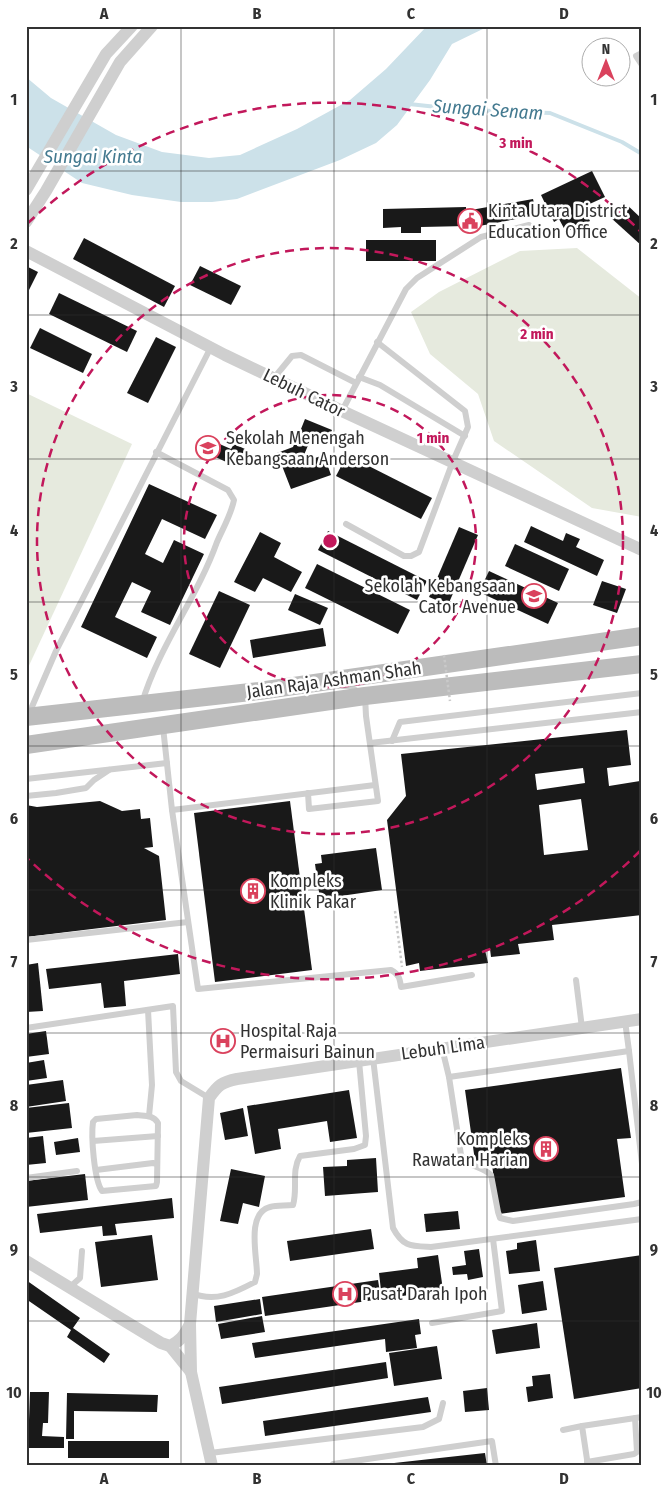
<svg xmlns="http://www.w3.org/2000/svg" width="668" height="1492" font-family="'Fira Sans Condensed',sans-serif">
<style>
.green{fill:#e6eade}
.water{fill:#cce1e9}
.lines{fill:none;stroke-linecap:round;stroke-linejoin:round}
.stream{stroke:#cce1e9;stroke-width:4}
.building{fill:#191919;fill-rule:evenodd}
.path{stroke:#c9c9c9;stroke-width:2.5;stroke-dasharray:2.5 2.5;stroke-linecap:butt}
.service{stroke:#cfcfcf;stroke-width:6}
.minor{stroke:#cfcfcf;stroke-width:12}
.secondary{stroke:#bcbcbc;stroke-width:18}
.path-bridge{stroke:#c9c9c9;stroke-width:2.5;stroke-dasharray:2.5 2.5;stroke-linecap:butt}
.grid{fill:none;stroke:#323232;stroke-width:1;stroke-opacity:0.55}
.ring{fill:none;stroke:#c2185b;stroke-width:2.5;stroke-dasharray:9 6}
.labels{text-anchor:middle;stroke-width:5;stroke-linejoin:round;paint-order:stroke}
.poi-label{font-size:18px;fill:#323232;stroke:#fff;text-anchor:start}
.street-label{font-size:18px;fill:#323232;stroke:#fff}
.water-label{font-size:19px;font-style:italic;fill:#447a90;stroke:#fff}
.centre{fill:#c2185b;stroke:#fff;stroke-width:2.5}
.ring-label{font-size:15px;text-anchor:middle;font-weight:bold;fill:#c2185b;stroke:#fff;stroke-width:5;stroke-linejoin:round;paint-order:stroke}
.neatline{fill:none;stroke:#323232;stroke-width:2}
.grid-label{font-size:16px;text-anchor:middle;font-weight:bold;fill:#323232}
</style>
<rect width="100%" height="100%" fill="#fff"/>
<g class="green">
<polygon points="577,248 642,299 642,517 592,508 494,441 478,394 430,354 411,312 439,292 520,251"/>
<polygon points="26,393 132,444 26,672"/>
</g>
<polygon class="water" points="427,26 489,26 452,44 430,80 397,125 376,143 340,160 237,199 212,202 181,202 132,195 82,183 26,146 26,77 51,98 116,135 162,152 209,158 240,155 297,129 350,100 386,69"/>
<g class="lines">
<polyline class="stream" points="409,104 465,110 550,113 622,142 642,154"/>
</g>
<g class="building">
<polygon points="592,171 605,197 583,207 590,221 566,232 559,219 554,222 541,195"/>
<polygon points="533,199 537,215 474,227 471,210"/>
<polygon points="624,202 642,219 642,246 610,217"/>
<polygon points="466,207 467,226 421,227 421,233 401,233 401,227 383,228 383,209"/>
<polygon points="84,238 175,286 164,307 73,259"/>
<rect x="366" y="240" width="70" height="21"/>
<polygon points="26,266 38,272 26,296"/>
<polygon points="200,266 241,286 231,305 190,285"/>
<polygon points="59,293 137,331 127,352 49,314"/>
<polygon points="40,328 92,354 83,373 30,348"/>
<polygon points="156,337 176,347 148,403 127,393"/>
<polygon points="305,419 332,430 326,445 299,434"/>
<polygon points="296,438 309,443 304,455 306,461 324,455 331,475 291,489 277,453 293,447"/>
<polygon points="215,442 231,449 234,444 245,449 237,467 209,454"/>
<polygon points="347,455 432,498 421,519 336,476"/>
<polygon points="149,484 217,515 205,539 162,519 145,554 163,563 174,540 204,554 170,625 141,612 151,591 132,582 115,617 157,637 147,658 81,627"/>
<polygon points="531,526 563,541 566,533 580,539 576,547 604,560 597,576 524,542"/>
<polygon points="459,527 478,535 448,605 429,597"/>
<polygon points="328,531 427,581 417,600 318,550"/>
<polygon points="260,532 281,543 274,557 302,572 291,592 263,578 255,592 234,582"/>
<polygon points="515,544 569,569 559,591 505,566"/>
<polygon points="317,564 410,610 398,634 305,588"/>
<polygon points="489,571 558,603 548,624 479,592"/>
<polygon points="602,581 626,589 617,613 593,605"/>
<polygon points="219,591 250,605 220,668 189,654"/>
<polygon points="295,594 328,608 320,625 288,610"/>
<polygon points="323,628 326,646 253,658 250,640"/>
<path d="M627,730L631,765L607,768L609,786L640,781L642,794V915L552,925L554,940L518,944L520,954L491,957L490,949L485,950L488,963L420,971L419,963L406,966L387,820L406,796L401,754ZM583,768L585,783L537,790L535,774ZM581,799L588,850L544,855L539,805Z"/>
<polygon points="100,801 122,811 140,809 141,819 150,818 153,847 144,848 159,856 166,920 26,937 26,805 37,807"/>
<polygon points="290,801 312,970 215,982 194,813"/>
<polygon points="376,848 382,890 320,899 315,864 322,863 321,855"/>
<polygon points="178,954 180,974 124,981 126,1006 104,1008 101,983 49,989 46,969"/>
<polygon points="38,963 43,1011 26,1012 26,965"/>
<polygon points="46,1031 49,1054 26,1057 26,1034"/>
<polygon points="44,1060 47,1078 26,1081 26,1063"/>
<polygon points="621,1068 631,1138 617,1139 625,1197 499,1214 491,1158 475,1161 465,1090"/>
<polygon points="63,1080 66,1101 26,1107 26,1085"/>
<polygon points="349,1090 357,1138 330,1142 327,1121 278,1129 281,1149 255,1154 247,1106"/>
<polygon points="69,1103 72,1128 26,1133 26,1108"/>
<polygon points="243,1108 248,1136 225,1140 220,1113"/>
<polygon points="43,1136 46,1163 26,1165 26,1138"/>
<polygon points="78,1138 80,1152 56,1155 54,1142"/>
<polygon points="376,1158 378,1192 325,1196 323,1167 347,1166 347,1160"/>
<polygon points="231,1169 265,1176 259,1207 243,1203 238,1224 220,1221"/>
<polygon points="85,1174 88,1200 26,1207 26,1181"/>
<polygon points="172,1198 174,1218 115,1224 117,1235 103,1236 102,1226 40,1233 37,1214"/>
<polygon points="458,1211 460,1229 426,1232 424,1214"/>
<polygon points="371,1229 374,1249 290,1261 287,1241"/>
<polygon points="152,1235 158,1280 101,1287 95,1242"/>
<polygon points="536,1240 540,1271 509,1274 506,1251 517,1249 517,1243"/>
<polygon points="479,1249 483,1277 468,1280 467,1274 453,1275 452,1267 466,1265 464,1251"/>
<polygon points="438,1255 443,1290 382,1299 379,1273 418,1268 417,1258"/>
<polygon points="642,1255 642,1388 574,1399 554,1268"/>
<polygon points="26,1280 80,1318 73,1328 110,1354 104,1363 67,1337 71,1330 26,1299"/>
<polygon points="378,1280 381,1299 265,1316 262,1297"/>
<polygon points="543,1281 547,1310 522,1314 518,1285"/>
<polygon points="260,1299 262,1314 216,1322 214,1306"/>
<polygon points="262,1316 265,1332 221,1339 218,1324"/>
<polygon points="419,1319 421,1334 415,1335 417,1348 386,1352 385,1339 255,1358 252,1343"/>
<polygon points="537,1323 540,1348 496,1354 492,1330"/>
<polygon points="437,1346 442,1379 394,1386 389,1353"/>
<polygon points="386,1362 388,1378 222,1404 219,1387"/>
<polygon points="550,1374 553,1398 528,1402 526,1387 533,1386 532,1376"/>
<polygon points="487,1388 489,1410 465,1412 463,1391"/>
<polygon points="30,1392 49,1392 48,1423 43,1423 42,1436 64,1437 64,1448 28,1448"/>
<polygon points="67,1393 158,1395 157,1412 74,1411 74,1439 66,1439"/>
<polygon points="428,1397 431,1412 265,1436 263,1421"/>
<rect x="68" y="1441" width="101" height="17"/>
<polygon points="485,1453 487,1466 386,1466 385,1464"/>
</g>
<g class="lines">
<polyline class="path" points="395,911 402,967"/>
<g class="service">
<polyline points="642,53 636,56 642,65"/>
<polyline points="359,377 380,385 465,436"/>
<polyline points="274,378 292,356 301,355 356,383"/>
<polyline points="342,411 406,289 417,278 481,237 529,225"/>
<polyline points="346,524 404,556 411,556 419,552 453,461 468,427 465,411 377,342"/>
<path d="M142,703C159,646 197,598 217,542C223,528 231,515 234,500L228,490L156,452"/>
<polyline points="28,716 56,651 211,347"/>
<path d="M163,727L172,810L198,989L391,970C399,974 400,979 401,987L472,975"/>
<polyline points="392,741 400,722 642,693"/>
<polyline points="370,743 642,712"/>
<polyline points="26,779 167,763"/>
<polyline points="308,793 309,809 378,801 366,716 365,696 349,686 343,686"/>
<polyline points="26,796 56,793 86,788 94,780 109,770"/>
<polyline points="172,810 375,785"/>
<polyline points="26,940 188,922"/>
<polyline points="576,980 582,1028"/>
<polyline points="148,1010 152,1085 149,1116"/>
<polyline points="26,1028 173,1006 176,1072 181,1081 209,1098"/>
<polyline points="442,1048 449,1077 629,1051 625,1021"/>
<polyline points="629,1051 642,1164"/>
<path d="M373,1058L393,1228C403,1247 411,1246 431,1247L642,1219"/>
<path d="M449,1077L461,1155C469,1168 482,1166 491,1175L498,1212L500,1218L513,1221L634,1204L642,1202"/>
<path d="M137,1115C146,1116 153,1115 158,1123L157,1182L156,1186L102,1191C94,1180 91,1136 93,1122L96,1119Z"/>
<polyline points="93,1141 158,1136"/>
<polyline points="96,1170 153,1163 157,1164"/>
<polyline points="26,1178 77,1171"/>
<polyline points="70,1287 80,1278 82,1251"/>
<path d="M192,1293C215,1303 234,1293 255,1282L257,1274C257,1256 246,1213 270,1207C277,1205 285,1206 293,1205C298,1189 291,1171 300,1156L354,1149L365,1145L366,1136L359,1061"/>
<polyline points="432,1323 502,1311 493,1239"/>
<polyline points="563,1430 582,1426"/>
<polyline points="210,1453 423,1427 439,1419 443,1403"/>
<polyline points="587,1462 634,1454 637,1452 635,1418"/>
<polyline points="331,1466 333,1464 492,1441 496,1466"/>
<polyline points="588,1466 582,1426 642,1417"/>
</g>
<g class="minor">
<polyline points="26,190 106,54 132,26"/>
<polyline points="26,222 46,191 120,62 152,26"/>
<polyline points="26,251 225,355 342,411 642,550"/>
<path d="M26,1261L161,1343L170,1346C180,1341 184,1336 189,1326"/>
<polyline points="170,1346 191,1372"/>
<path d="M212,1466L191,1372L190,1324L209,1098C218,1085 222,1082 237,1079L642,1019"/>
</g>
<g class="secondary">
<polyline points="26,717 259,691 642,636"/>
<polyline points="26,745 365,696 642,664"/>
</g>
<polyline class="path-bridge" points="444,655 450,701"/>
</g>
<path class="grid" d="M181,26V1466M334,26V1466M487,26V1466M26,171H642M26,315H642M26,459H642M26,602H642M26,746H642M26,890H642M26,1033H642M26,1177H642M26,1321H642"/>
<g class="ring">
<circle cx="330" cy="541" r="146"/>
<circle cx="330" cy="541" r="293"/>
<path d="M640 851A439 439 0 0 1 28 859M28 223A439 439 0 0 1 640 231"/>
</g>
<defs>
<symbol id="civic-ring" viewBox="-11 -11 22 22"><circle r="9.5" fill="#fff" stroke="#da425d" stroke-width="1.5"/><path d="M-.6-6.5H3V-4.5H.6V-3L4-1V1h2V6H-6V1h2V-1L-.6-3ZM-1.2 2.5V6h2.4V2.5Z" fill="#da425d"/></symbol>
<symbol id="school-ring" viewBox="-11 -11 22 22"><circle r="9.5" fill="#fff" stroke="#da425d" stroke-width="1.5"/><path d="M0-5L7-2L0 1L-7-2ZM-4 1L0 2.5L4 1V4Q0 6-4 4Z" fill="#da425d"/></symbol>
<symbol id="building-ring" viewBox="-11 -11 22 22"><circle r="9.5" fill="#fff" stroke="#da425d" stroke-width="1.5"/><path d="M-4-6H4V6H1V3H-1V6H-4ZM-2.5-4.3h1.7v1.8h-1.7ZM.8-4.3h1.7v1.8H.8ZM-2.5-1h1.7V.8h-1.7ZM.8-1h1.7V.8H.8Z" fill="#da425d"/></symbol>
<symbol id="hospital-ring" viewBox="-11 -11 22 22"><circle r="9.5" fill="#fff" stroke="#da425d" stroke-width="1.5"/><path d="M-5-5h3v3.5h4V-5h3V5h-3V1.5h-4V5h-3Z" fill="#da425d"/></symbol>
</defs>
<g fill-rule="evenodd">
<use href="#civic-ring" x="456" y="207" width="28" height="28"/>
<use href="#school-ring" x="194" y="434" width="28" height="28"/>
<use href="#school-ring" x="520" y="582" width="28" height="28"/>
<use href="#building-ring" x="239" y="877" width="28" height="28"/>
<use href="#hospital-ring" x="209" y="1027" width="28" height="28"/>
<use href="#building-ring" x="532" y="1135" width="28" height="28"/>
<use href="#hospital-ring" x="331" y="1280" width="28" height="28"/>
</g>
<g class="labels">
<g class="poi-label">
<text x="488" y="217">Kinta Utara District<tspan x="488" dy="21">Education Office</tspan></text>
<text x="226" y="444">Sekolah Menengah<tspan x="226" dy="21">Kebangsaan Anderson</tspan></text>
<text x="516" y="592" text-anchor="end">Sekolah Kebangsaan<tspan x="516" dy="21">Cator Avenue</tspan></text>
<text x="270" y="887">Kompleks<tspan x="270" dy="21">Klinik Pakar</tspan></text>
<text x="240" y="1037">Hospital Raja<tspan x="240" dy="21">Permaisuri Bainun</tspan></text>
<text x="528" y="1145" text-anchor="end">Kompleks<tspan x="528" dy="21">Rawatan Harian</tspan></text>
<text x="362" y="1300">Pusat Darah Ipoh</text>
</g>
<g class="street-label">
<text transform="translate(304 393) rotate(26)" y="6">Lebuh Cator</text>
<text transform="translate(334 680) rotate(-8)" y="6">Jalan Raja Ashman Shah</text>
<text transform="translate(443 1048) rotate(-8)" y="6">Lebuh Lima</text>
</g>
<g class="water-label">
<text transform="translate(488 109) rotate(4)" y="7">Sungai Senam</text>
<text x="93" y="163">Sungai Kinta</text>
</g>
</g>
<circle cx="330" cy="541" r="8" class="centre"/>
<g class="ring-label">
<text x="516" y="148">3 min</text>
<text x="537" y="339">2 min</text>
<text x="433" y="443">1 min</text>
</g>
<rect width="668" height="1492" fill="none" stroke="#ffffff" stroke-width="55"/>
<g transform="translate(606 62)"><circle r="24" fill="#ffffff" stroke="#adadad"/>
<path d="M0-4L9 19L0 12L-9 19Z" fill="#da425d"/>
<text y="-8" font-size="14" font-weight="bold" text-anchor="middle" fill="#323232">N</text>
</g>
<rect x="28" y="28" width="612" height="1436" class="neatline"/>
<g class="grid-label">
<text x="104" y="19">A</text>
<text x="257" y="19">B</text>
<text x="411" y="19">C</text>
<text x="564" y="19">D</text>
<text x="14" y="105">1</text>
<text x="654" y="105">1</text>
<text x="14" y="249">2</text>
<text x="654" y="249">2</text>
<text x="14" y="392">3</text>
<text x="654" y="392">3</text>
<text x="14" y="536">4</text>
<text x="654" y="536">4</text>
<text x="14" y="680">5</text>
<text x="654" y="680">5</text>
<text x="14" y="824">6</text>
<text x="654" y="824">6</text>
<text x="14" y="967">7</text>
<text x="654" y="967">7</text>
<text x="14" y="1111">8</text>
<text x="654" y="1111">8</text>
<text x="14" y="1255">9</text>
<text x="654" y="1255">9</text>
<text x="14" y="1398">10</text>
<text x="654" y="1398">10</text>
<text x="104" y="1484">A</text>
<text x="257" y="1484">B</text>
<text x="411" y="1484">C</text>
<text x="564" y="1484">D</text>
</g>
</svg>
